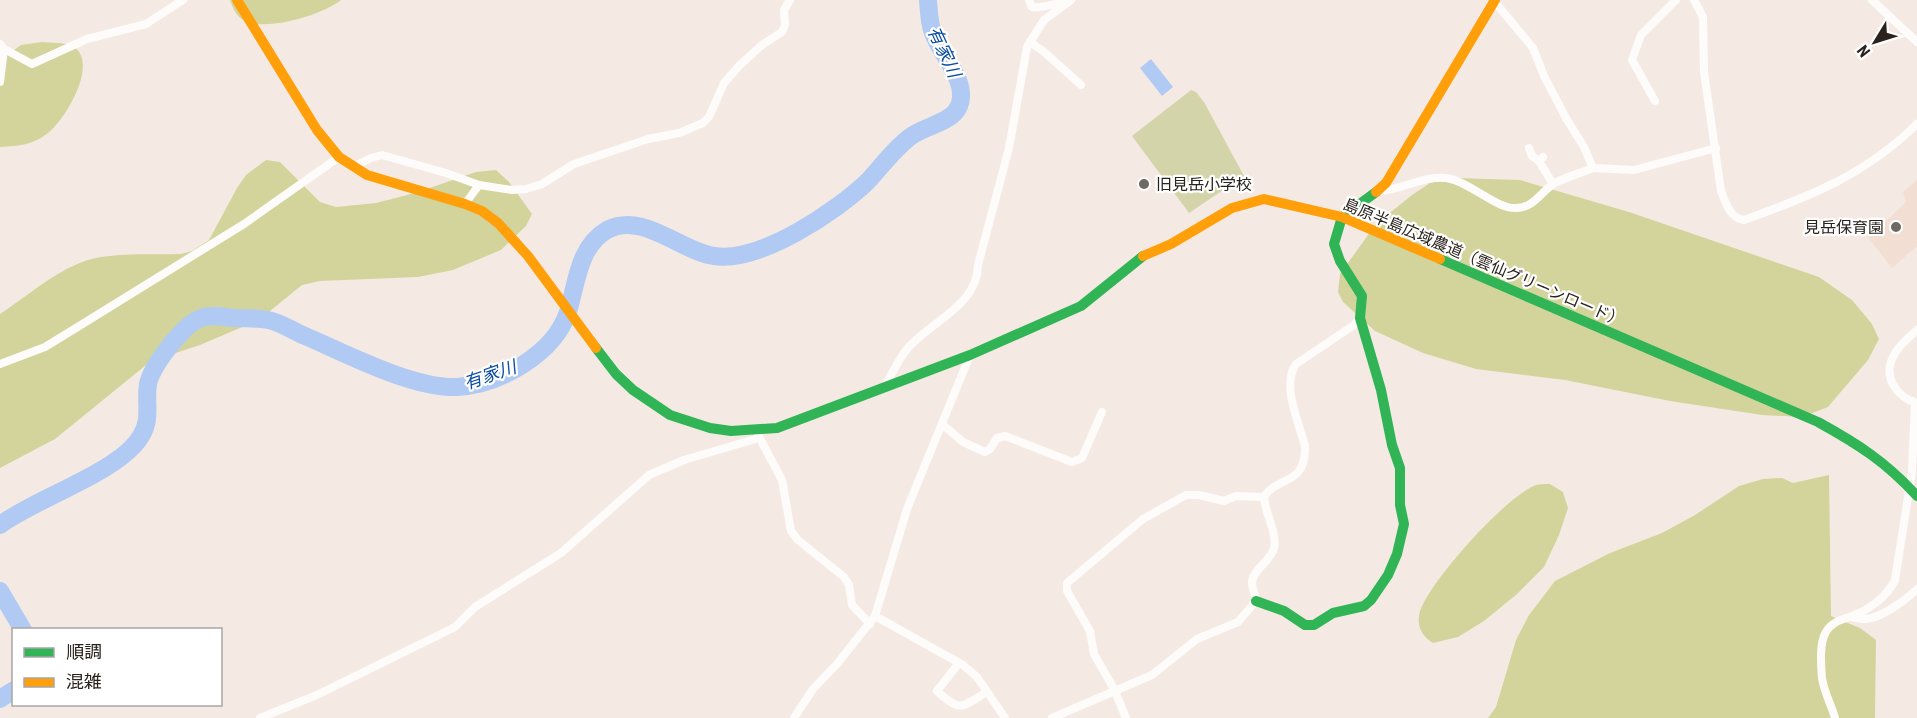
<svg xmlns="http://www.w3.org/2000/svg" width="1917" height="718" font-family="'Roboto Condensed','Noto Sans JP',sans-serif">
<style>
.built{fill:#f2ded2}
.green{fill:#d4d4ab}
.forest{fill:#d3d49b}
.water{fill:#b0caf3}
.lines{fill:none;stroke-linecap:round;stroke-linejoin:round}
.river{stroke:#b0caf3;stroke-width:18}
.street{stroke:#fefcfb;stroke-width:8}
.fast{stroke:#30b455;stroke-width:10}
.slow{stroke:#ff9f0a;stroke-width:10}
.poi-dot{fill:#706862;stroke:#fff;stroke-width:2}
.labels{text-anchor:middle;stroke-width:4.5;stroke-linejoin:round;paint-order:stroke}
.poi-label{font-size:16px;fill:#29221d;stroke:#fff;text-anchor:start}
.street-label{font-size:16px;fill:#29221d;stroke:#fff}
.water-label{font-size:18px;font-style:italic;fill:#0a4da3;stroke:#fff}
</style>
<rect width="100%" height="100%" fill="#f5eae3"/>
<polygon class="built" points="1917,180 1917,246 1892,268 1864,232 1885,222 1906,202 1903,192"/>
<polygon class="green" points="1191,90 1196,92 1204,102 1244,176 1189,213 1132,136"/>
<g class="forest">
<path d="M230,0H341C322,15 270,30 247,22C237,18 233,9 230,0Z"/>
<path d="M42,42C51,43 66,42 74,47C99,64 65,120 48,133C33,145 19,146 0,147V60L21,45Z"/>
<path d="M266,160L280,162L320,202L336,207L376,203L415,193L476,172L496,170L509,182L532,214L526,226L501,250L453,270L418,277L320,281L302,285L259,320L200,345L151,361L55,439L0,468V314C31,294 63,263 101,257C127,253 154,255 181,254L192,251L209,240L237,188L246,175Z"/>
<polygon points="1455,178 1520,180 1629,212 1819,277 1852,300 1872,324 1879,339 1868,360 1828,407 1802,417 1762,415 1670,401 1565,380 1476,369 1423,353 1375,331 1343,302 1338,292 1340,274 1376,224 1412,195 1430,183"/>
<polygon points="1829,475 1831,616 1860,628 1876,640 1875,718 1488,718 1496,707 1516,640 1529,615 1555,581 1610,553 1662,533 1695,515 1739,486 1763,479 1782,478 1793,483"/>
<path d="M1550,484L1563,492L1568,508L1559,535L1544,567L1517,594L1484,621L1458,637L1433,643C1421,636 1416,625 1420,611C1430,581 1506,496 1536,485C1540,484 1546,484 1550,484Z"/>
</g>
<polygon class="water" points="1151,59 1173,87 1162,96 1140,68"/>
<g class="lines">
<g class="river">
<path d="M0,525C36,498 120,472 141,436C152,418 145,403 148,384C152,365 184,324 201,318C211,314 224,317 234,318C245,318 257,318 268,320C280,322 293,331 305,336C345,353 413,389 457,387C499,385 554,354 568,312C577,283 578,247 607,230C642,211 680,251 714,256C760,263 837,211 868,181C881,167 894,149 910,137C924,126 952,123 959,106C969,82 941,55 933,33C929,23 929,11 928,0"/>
<polyline points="0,591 23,630"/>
<polyline points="0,699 14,690"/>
</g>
<g class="street">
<path d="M1029,0L1032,7C1044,9 1054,2 1065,4"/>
<path d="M1694,0L1703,17L1704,72L1721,191C1726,204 1730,218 1744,220C1811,196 1865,175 1917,124"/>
<polyline points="1872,0 1917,42"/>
<polyline points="1494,1 1533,48 1544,76 1566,118 1584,147 1593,168 1634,170 1716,148"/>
<polyline points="1030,42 1043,51 1081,85"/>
<polyline points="0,44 4,49 32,64 87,39 146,24 183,0"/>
<polyline points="0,82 4,49"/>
<polyline points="1655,101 1632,60 1641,35 1676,0"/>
<polyline points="1529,148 1532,156 1539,161"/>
<polyline points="1543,157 1539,161 1553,184"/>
<polyline points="353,167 371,158 382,155 446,173 479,185 512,190 526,189 542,184 574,164 648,139 679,133 703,123 709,117 724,83 740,65 762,45 782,32 785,25 784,10 790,0"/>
<path d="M1378,191C1401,191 1423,175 1446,178C1469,181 1497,210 1517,208C1535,207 1541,191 1555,183C1566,177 1581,173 1593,168"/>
<polyline points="465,204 479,185"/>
<path d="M1917,330C1909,337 1899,345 1894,355C1882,376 1896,397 1917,403"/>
<polyline points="0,364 45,347 76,328 244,224 339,157"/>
<path d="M885,386C892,374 898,360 907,349C930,322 978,305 978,265L1009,148L1027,47L1044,20L1071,0"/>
<polyline points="942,424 963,442 985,452 990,449 997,438 1005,436 1072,462 1082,458 1102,412"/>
<polyline points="758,435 782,480 791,531 798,540 844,577 849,585 852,605 870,624"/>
<polyline points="875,616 963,665 977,677 1005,718"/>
<path d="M1851,617C1856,618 1861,619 1866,619C1881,618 1906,600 1917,589"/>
<path d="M959,663L937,691C961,713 961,707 987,692"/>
<polyline points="260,718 317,695 455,627 475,607 561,553 649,475 684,460 759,438"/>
<polyline points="794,718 813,689 837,664 875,616 907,509 970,355"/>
<path d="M1052,718L1152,675L1197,639L1238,622L1256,601C1256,595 1252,589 1252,583C1252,570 1271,561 1274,548C1277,531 1265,514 1264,497C1277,475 1306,487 1305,446C1299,423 1281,385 1296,364L1354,325L1360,318"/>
<polyline points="1126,718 1114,689 1094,654 1090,631 1067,591 1067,583 1143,519 1186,495 1199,495 1224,501 1236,496 1264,497"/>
<path d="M1835,718C1831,704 1824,692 1822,678C1821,665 1819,643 1826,632C1831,623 1840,620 1849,617C1868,611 1887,597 1895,580L1912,472L1915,403"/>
</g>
<g class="fast">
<path d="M1440,259L1818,422C1858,444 1886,462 1917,496"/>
<polyline points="596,348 616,374 633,390 670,415 710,428 731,431 777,428 970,355 1081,306 1143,256"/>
<polyline points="1256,601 1284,611 1305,625 1314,625 1333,613 1364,606 1371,600 1388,575 1397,554 1404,524 1400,505 1400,468 1392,445 1381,390 1360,318 1362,296 1340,261 1334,244 1342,217 1376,192"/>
</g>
<g class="slow">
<polyline points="237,0 317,130 339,157 367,175 465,204 482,211 498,223 528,256 596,348"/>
<polyline points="1376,192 1386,183 1495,0"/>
<polyline points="1143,256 1171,244 1232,208 1264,199 1342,217 1440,259"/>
</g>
</g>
<g class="poi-dot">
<circle cx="1144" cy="184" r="6"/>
<circle cx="1896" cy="227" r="6"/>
</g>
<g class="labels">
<g class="poi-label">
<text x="1156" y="190">旧見岳小学校</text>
<text x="1884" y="233" text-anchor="end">見岳保育園</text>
</g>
<g class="street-label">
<text transform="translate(1484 262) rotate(23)" y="6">島原半島広域農道（雲仙グリーンロード）</text>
</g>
<g class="water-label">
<text transform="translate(944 52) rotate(65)" y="6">有家川</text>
<text transform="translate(490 375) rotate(-19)" y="6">有家川</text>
</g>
</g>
<rect x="12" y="628" width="210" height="78" fill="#ffffff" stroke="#a9a7a5" stroke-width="1.5"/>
<rect x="24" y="648" width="30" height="9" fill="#30b455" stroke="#a9a7a5" stroke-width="1.5"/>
<text x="66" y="658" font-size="18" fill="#29221d">順調</text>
<rect x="24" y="678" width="30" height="9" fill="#ff9f0a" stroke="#a9a7a5" stroke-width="1.5"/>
<text x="66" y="688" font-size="18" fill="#29221d">混雑</text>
<g transform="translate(1875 42) rotate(232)" stroke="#ffffff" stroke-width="4.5" paint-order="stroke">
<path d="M0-4.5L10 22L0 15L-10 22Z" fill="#29221d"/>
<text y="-9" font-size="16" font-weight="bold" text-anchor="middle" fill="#29221d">N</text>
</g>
</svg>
